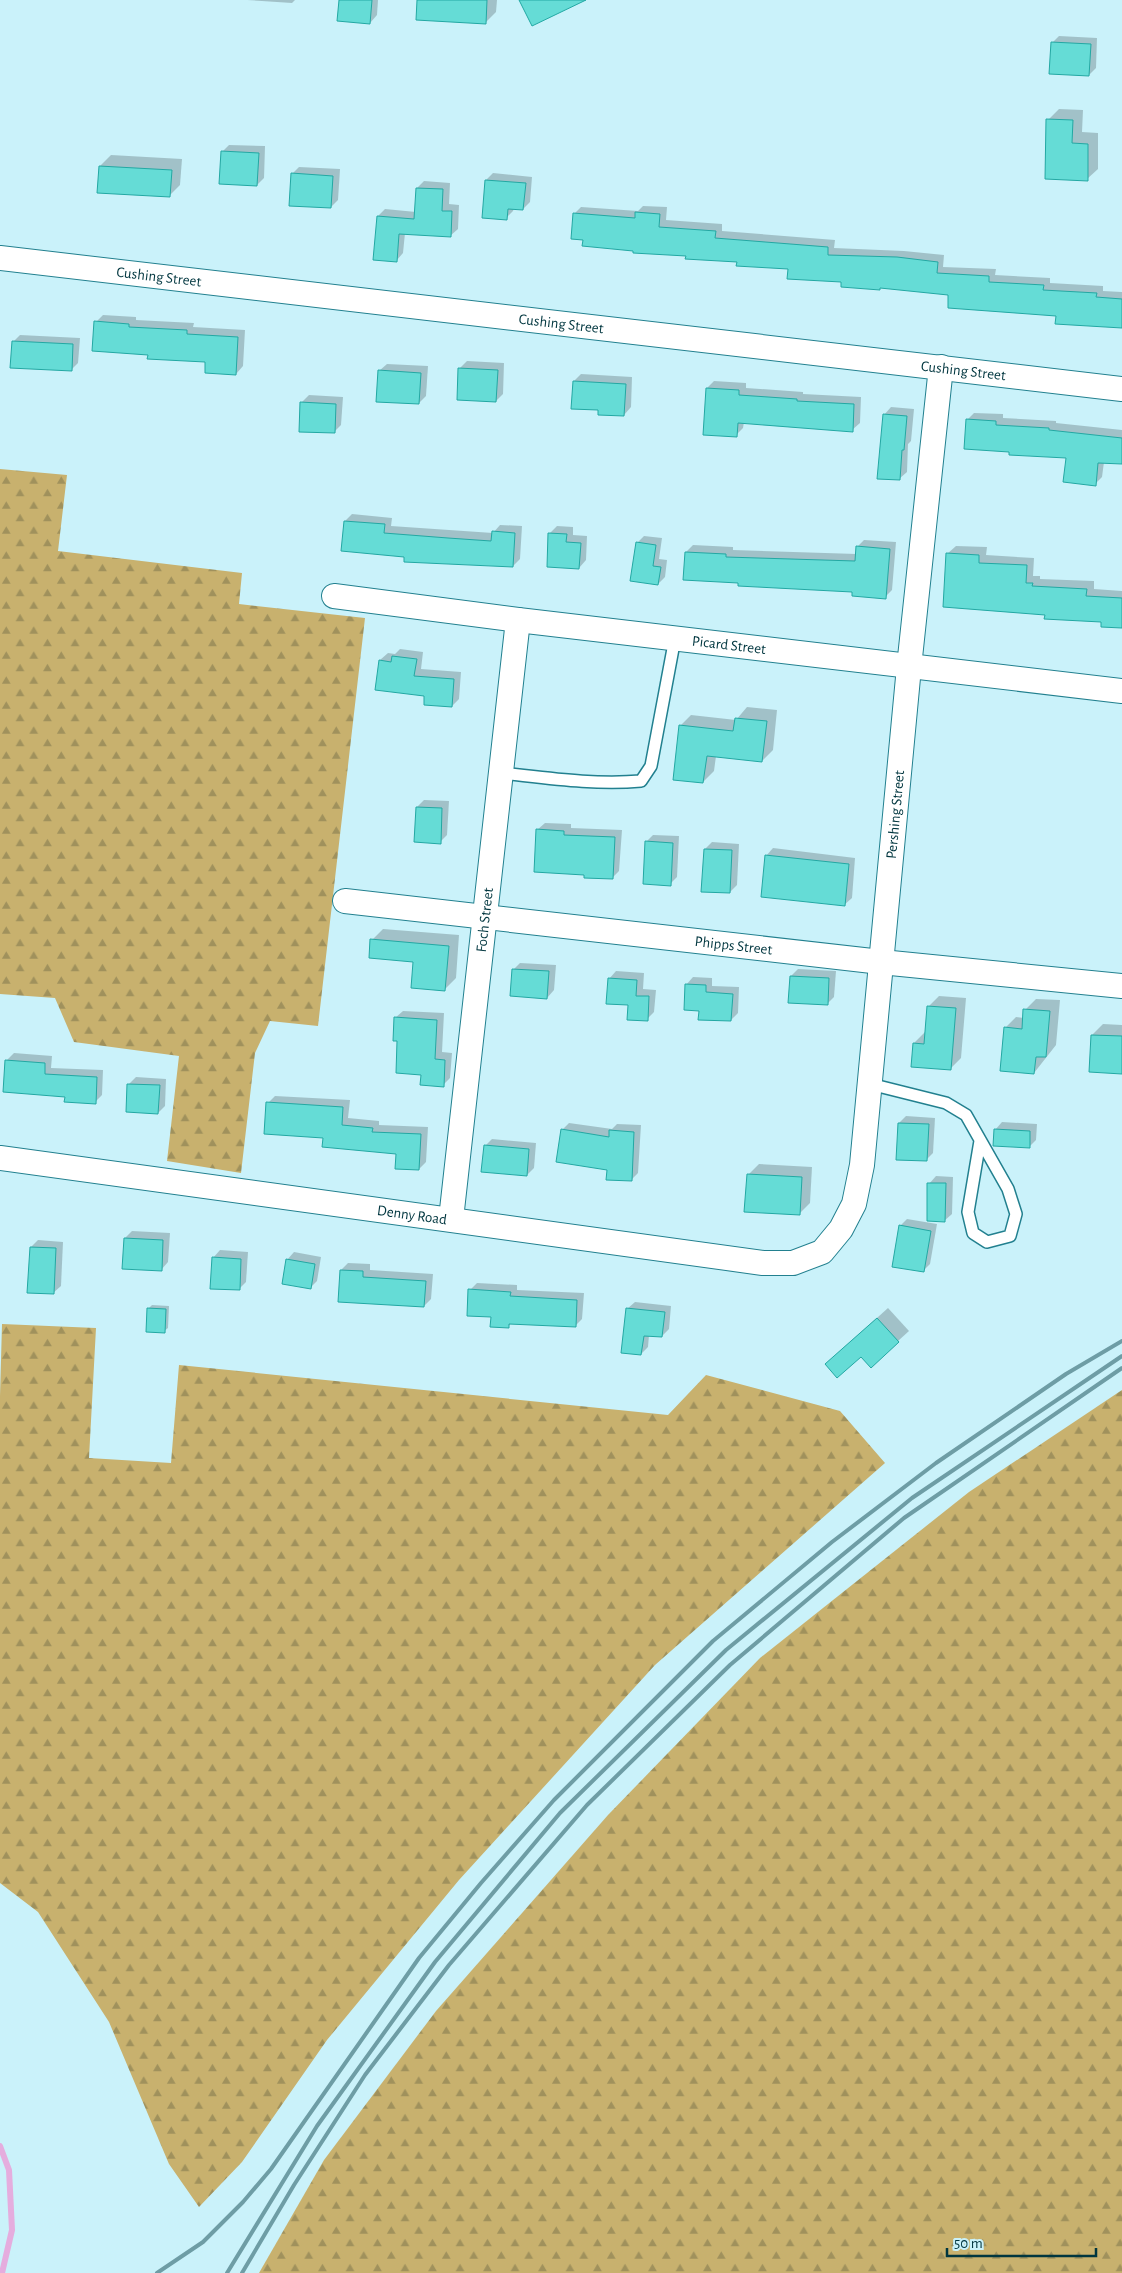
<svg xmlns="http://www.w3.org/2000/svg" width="1122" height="2273" font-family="'Alegreya Sans',sans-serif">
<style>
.forest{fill:url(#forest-firs)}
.shadow{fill:#0003}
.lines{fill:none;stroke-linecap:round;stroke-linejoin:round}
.stream{stroke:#e5adde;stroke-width:6}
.building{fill:#65dcd6;stroke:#23a8a3}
.service-casing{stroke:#22808f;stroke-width:14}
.minor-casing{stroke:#22808f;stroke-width:26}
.service{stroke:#fff;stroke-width:11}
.minor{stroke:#fff;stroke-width:24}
.rail{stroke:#6e9da5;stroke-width:4}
.labels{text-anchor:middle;stroke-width:4;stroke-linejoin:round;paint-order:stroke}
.street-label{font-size:15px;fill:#00363f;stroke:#caf2fa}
</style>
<defs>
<pattern id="forest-firs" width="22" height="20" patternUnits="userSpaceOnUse" patternTransform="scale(1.25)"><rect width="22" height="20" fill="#c8b16e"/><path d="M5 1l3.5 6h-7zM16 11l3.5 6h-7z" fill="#a0915c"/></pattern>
</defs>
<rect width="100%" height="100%" fill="#caf2fa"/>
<g class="forest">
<polygon points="0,469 67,475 58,551 242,573 239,604 365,618 318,1026 270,1021 255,1053 241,1173 167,1161 179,1056 74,1042 55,998 0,994"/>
<polygon points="2,1324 96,1328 89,1458 171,1463 179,1365 668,1415 706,1375 840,1411 885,1463 655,1665 459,1880 327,2040 242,2162 199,2207 169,2164 109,2022 38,1912 0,1883 0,1396"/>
<polygon points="1122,1390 1122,2273 259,2273 324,2160 436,2011 608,1815 760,1658 969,1492"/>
</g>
<g class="shadow">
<polygon points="247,0 295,0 292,3"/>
<polygon points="340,0 378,0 377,15 370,23"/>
<polygon points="418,0 497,0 496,12 485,23"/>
<polygon points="1059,36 1097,38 1096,68 1089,75 1052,43"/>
<polygon points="1059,109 1083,110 1082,132 1098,133 1098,169 1087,179 1048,120"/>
<polygon points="229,145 265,146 264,178 257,185 222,152"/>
<polygon points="111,155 182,159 180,185 169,196 100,166"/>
<polygon points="299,167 340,169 338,200 331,207 292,174"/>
<polygon points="493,173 532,177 530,202 523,209 514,208 513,211 506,218 486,180"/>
<polygon points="424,181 450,183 449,204 459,205 458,229 450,236 405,233 403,253 396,261 378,216 385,209 416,212 417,188"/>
<polygon points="643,206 667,207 666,220 722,224 722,231 835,240 834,248 904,251 944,255 943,267 996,269 995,275 1050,278 1050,283 1103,286 1103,291 1122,292 1122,327 950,294 842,281 789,268 634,250 584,238 574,214 581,207 638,211"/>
<polygon points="103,315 136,317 136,320 194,323 193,327 245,330 243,366 236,374 207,361 149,353 96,322"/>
<polygon points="20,335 80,338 78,363 71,370 13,342"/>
<polygon points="467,361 504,363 503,394 496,401 460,368"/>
<polygon points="387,364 428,366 426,396 419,403 379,371"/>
<polygon points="581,374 632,377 631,407 624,415 600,409 574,381"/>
<polygon points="714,381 746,383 746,388 803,392 803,394 861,397 860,423 852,430 744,422 743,428 736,435 707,388"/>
<polygon points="309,395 343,397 341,425 334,432 302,402"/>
<polygon points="891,407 914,409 911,441 908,444 907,472 899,479 884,415"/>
<polygon points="974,413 1003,414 1003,418 1056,421 1056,423 1122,430 1122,463 1104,462 1102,477 1095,484 1067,457 1011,450 967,420"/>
<polygon points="352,514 392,518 391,526 493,533 500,525 522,526 520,559 513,566 405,556 345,521"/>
<polygon points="557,526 573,527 573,535 587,536 586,560 579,568 550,533"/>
<polygon points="644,536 662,538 659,559 667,560 665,577 658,584 637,543"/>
<polygon points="864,540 896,542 892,590 885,597 686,552 693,545 733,547 733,550 857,554 857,547"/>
<polygon points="956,546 987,547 986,555 1034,558 1033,576 1040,576 1040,579 1094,581 1094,589 1122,591 1122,627 1102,621 1046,614 947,554"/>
<polygon points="400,649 423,652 421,669 461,672 459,699 452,706 426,695 380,660 388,653 395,654"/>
<polygon points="747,707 777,710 773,750 762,761 716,756 714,771 703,782 680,726 691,715 736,720"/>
<polygon points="424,800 449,801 447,835 440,842 417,807"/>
<polygon points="545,823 571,824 571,828 622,830 619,871 612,878 586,874 537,830"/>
<polygon points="653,835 679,836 677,877 670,884 646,842"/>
<polygon points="712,842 739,844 737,885 730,892 705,849"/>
<polygon points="773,848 855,858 852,898 844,905 766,856"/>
<polygon points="383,929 459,935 456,978 445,989 415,960 372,940"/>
<polygon points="520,963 556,965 554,990 547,998 513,970"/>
<polygon points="798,969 836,971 834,997 827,1004 791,976"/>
<polygon points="616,971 644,973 643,989 656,990 654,1012 647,1019 629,1004 609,979"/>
<polygon points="693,977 712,978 712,986 739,987 738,1013 731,1020 700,1010 686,985"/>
<polygon points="939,996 966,998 961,1058 950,1069 914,1043 925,1032 928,1007"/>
<polygon points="1036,999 1060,1000 1056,1045 1034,1073 1005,1028 1016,1017 1024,1018 1025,1010"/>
<polygon points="403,1011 444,1013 442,1052 452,1053 450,1078 443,1085 422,1073 395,1018"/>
<polygon points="1103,1024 1122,1025 1122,1072 1092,1035"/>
<polygon points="14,1053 52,1056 51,1068 103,1070 102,1095 95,1102 66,1095 6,1061"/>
<polygon points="136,1077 166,1079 165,1106 158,1113 129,1084"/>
<polygon points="275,1096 350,1100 348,1118 379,1121 379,1125 428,1127 426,1162 419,1169 397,1153 324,1137 268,1103"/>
<polygon points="906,1116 935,1118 933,1153 926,1160 899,1123"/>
<polygon points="1002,1122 1037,1124 1036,1140 1029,1147 995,1130"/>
<polygon points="569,1123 612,1129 617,1124 641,1125 638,1173 631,1180 608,1169 562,1130"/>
<polygon points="492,1139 536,1143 534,1168 527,1175 485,1146"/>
<polygon points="759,1164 812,1167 810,1203 799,1214 748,1175"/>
<polygon points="936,1176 953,1177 952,1214 944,1221 929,1184"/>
<polygon points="907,1219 937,1224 930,1264 923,1271 900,1226"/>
<polygon points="132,1231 170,1233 168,1262 161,1270 125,1238"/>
<polygon points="38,1240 63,1242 61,1286 53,1293 31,1247"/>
<polygon points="220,1250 248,1252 246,1282 239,1289 213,1258"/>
<polygon points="294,1252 321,1257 317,1281 310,1288 287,1260"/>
<polygon points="348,1263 370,1264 370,1270 433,1274 431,1299 424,1306 341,1270"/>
<polygon points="477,1283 517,1285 517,1290 584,1293 582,1319 575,1326 512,1322 508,1327 470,1290"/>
<polygon points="635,1302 671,1306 669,1329 662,1336 649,1335 648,1347 641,1354 627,1309"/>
<polygon points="152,1305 169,1306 168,1328 164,1331 148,1309"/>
<polygon points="888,1308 909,1331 898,1341 861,1355 837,1354"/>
</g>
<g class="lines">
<polyline class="stream" points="0,2146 9,2170 12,2230 2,2273"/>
</g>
<g class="building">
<polygon points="339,0 372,0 370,24 337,21"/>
<polygon points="417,0 487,0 486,24 416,20"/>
<polygon points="519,0 586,0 532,26"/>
<polygon points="1051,42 1091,44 1089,76 1049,74"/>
<polygon points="1046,119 1073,120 1072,143 1088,144 1088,181 1045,179"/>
<polygon points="221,151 259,153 257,186 219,184"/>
<polygon points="99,166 172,170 170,197 97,193"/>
<polygon points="291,173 333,176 331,208 289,206"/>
<polygon points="485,180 526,183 523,210 508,209 507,220 482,218"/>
<polygon points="416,188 443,189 442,211 452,211 451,237 399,234 397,262 373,260 377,216 414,219"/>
<polygon points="635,212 660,214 659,227 716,231 715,238 828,247 828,255 897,257 938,262 937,273 989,276 989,282 1044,285 1043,290 1097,293 1096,297 1122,299 1122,328 1055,324 1056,316 948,308 948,295 880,288 880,290 841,287 841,282 787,279 788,269 736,266 737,262 685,259 686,256 633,253 633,251 582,246 583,240 571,239 573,213 635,218"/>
<polygon points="94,321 129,324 129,327 187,330 187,334 238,337 236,375 205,373 205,362 147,359 148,355 92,351"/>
<polygon points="12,341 73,344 72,371 10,368"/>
<polygon points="458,368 498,370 496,402 457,400"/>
<polygon points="378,370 421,373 419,404 376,402"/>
<polygon points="573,381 626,384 624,416 598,415 598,410 571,409"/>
<polygon points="706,388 739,390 739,395 797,399 797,401 854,404 853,432 738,423 737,437 703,435"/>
<polygon points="300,402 336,404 335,433 299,432"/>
<polygon points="883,414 907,416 904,450 902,450 900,480 877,479"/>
<polygon points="966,419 996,421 996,425 1049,428 1049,430 1122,438 1122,464 1098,463 1096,486 1063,482 1066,458 1009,455 1009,452 964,449"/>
<polygon points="344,521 385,524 384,533 448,538 491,541 492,531 515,533 513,567 404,562 404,557 341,551"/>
<polygon points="548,533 567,534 566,542 581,543 579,569 547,567"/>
<polygon points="636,542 656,545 653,566 661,567 658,585 630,581"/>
<polygon points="856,546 890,549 886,599 852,596 852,592 738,586 738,583 683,580 685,552 726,554 726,557 855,561"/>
<polygon points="946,553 979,555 979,563 1027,565 1026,583 1033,583 1032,586 1087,589 1086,596 1122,598 1122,628 1101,627 1101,622 1044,619 1045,615 943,607"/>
<polygon points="392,656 417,659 414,676 454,679 452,707 424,705 424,696 375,690 379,660 391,662"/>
<polygon points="735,718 767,721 762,762 707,756 703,783 673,780 679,725 733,731"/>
<polygon points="416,807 442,808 441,844 414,842"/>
<polygon points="536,829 564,831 564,835 615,837 613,879 584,878 584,875 534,872"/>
<polygon points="645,841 673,843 671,886 643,884"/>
<polygon points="704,849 732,850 730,893 701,892"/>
<polygon points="765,855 849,864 845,906 761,897"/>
<polygon points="370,939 449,946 445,991 411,988 413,962 369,958"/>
<polygon points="512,969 549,971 547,999 510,996"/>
<polygon points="790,976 829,978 828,1005 788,1003"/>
<polygon points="608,978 637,980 636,996 649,996 648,1021 627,1020 628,1005 606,1004"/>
<polygon points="685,984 706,985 706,992 733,994 731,1021 698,1020 699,1011 684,1010"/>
<polygon points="927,1006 956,1008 951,1070 911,1067 913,1043 924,1044"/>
<polygon points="1023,1009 1050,1011 1046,1057 1036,1057 1034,1074 1000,1071 1004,1027 1022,1029"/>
<polygon points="394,1017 437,1020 435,1059 445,1060 444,1087 420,1085 421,1075 396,1073 397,1041 393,1041"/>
<polygon points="1091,1035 1122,1036 1122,1074 1089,1072"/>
<polygon points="5,1060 45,1063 45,1074 97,1077 96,1104 64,1102 65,1097 3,1092"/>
<polygon points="127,1084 160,1085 158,1114 126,1112"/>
<polygon points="266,1102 343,1107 342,1125 373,1128 372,1132 421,1134 419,1170 395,1169 396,1154 322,1147 323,1138 264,1134"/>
<polygon points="898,1123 929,1124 927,1161 896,1160"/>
<polygon points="561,1129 609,1137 609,1130 634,1132 632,1181 606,1180 607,1170 556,1162"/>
<polygon points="994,1129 1030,1131 1030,1148 993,1146"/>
<polygon points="484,1145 529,1149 527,1176 481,1172"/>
<polygon points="747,1174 802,1177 800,1215 744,1212"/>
<polygon points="927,1183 946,1183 945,1222 927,1221"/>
<polygon points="899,1225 931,1231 924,1272 892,1267"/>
<polygon points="124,1238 163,1240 162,1271 122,1269"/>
<polygon points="30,1247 56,1248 54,1294 27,1293"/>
<polygon points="212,1257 241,1259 240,1290 210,1289"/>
<polygon points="286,1259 315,1264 311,1289 282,1284"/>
<polygon points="340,1270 363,1271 363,1277 426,1281 424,1307 338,1302"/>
<polygon points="468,1289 511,1292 510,1296 577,1300 576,1327 509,1324 509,1328 490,1327 491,1317 467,1316"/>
<polygon points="147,1308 166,1309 165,1333 146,1332"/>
<polygon points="626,1308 665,1312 662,1337 644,1336 641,1355 621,1353"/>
<polygon points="877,1318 899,1342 871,1368 861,1357 837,1378 825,1364"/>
</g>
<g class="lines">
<defs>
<g id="service">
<path d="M501,773C548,778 594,785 641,781L651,766L675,638"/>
<polyline points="870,1084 946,1103 966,1115 1008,1189 1016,1214 1010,1236 987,1242 973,1233 968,1212 980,1141"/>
</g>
<g id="minor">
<path id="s1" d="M0,258L1122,389"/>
<path id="s2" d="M334,596L518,620L1122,691"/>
<path id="s3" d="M345,901L881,962L1122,986"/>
<path id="s4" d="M0,1158L763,1263H793L822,1252L841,1229L854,1204L862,1165L909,667L941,367"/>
<path id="s5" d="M451,1219L518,620"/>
</g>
</defs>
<use href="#service" class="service-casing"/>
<use href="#minor" class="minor-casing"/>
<use href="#service" class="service"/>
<use href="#minor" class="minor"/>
<g class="rail">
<polyline points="157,2273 203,2242 243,2202 271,2169 419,1958 481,1883 554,1800 713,1641 832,1542 936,1463 1066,1374 1122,1341"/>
<polyline points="227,2273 317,2126 435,1962 560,1813 726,1650 912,1498 1122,1356"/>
<polyline points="242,2273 294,2185 365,2075 449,1965 587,1805 730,1665 904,1518 1122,1368"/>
</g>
</g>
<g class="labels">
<g class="street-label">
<text dy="5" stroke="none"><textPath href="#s1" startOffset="160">Cushing Street</textPath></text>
<text dy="5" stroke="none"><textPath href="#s1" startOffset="565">Cushing Street</textPath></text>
<text dy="5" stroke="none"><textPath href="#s1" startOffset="970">Cushing Street</textPath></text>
<text dy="5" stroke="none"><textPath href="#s2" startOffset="398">Picard Street</textPath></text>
<text dy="5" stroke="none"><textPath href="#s4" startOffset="1281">Pershing Street</textPath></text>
<text dy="5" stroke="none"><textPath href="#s5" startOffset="301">Foch Street</textPath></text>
<text dy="5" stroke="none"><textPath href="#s3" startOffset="391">Phipps Street</textPath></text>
<text dy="5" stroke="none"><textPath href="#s4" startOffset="416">Denny Road</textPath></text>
</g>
</g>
<path d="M947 2248v8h149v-8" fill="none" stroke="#00363f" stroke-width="2.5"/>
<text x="954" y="2248" font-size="15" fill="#00363f" stroke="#caf2fa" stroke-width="4" paint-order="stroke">50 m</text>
</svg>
